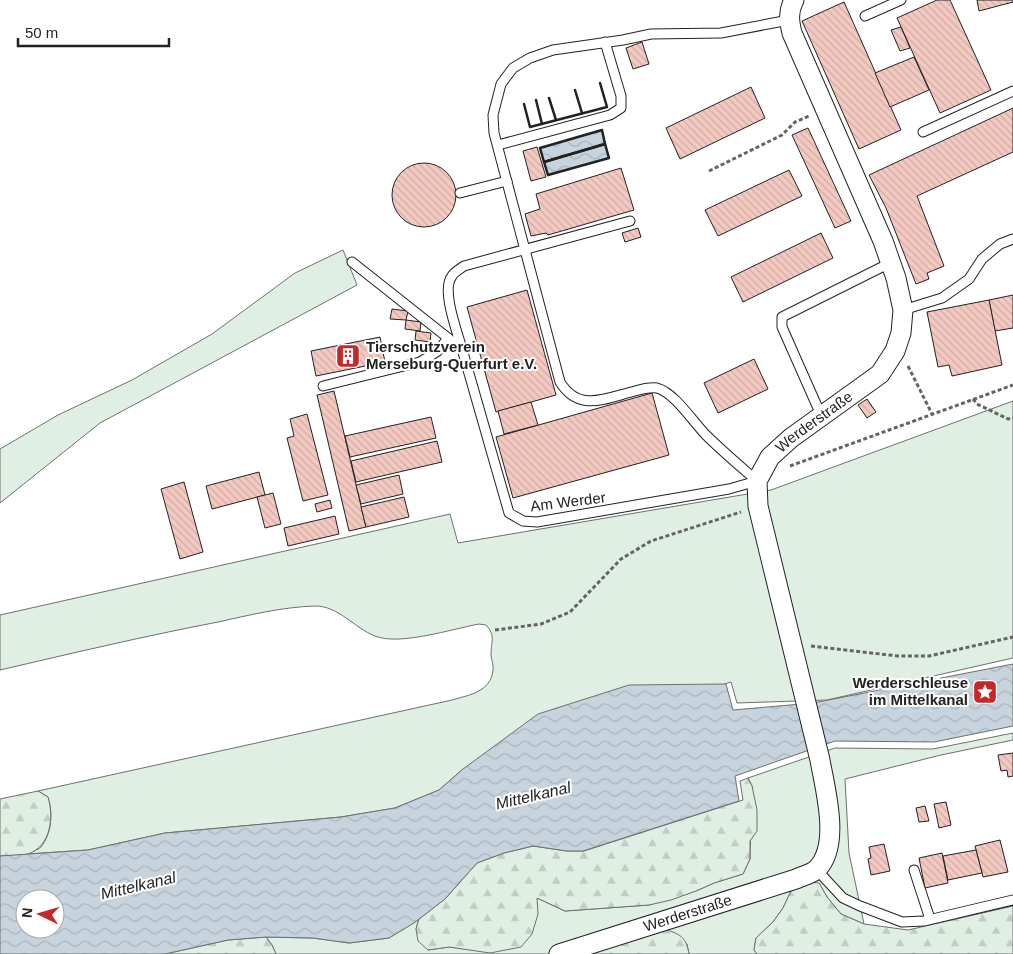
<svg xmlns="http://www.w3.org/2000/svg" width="1013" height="954" font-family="Helvetica,sans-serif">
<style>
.green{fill:#e0efe3;stroke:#6f6f6f}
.forest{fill:url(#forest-firs);stroke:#6f6f6f}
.water{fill:url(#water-waves);stroke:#6f6f6f;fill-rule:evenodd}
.building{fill:url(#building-back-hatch);stroke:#222}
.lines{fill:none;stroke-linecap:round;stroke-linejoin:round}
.service-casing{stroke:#222;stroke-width:11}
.minor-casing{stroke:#222;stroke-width:21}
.path{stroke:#646464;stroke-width:3;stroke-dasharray:4 2.5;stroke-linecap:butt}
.service{stroke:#fff;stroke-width:9}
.minor{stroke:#fff;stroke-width:19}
.wall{stroke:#222;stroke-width:2.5}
.labels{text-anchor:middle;stroke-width:4;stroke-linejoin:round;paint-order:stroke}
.poi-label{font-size:15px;font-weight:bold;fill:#222;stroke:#fff;text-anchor:start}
.street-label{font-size:15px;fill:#222;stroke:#fff}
.water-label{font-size:16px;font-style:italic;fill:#222;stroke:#fff}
</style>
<defs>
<pattern id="forest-firs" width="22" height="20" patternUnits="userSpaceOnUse" patternTransform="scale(1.25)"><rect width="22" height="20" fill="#e0efe3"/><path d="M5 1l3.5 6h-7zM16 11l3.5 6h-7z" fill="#c0cdc2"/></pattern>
<pattern id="water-waves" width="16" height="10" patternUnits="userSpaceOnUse" patternTransform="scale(1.25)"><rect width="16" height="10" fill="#c7d3dd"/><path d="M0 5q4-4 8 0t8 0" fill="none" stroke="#abb5bd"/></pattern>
<pattern id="building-back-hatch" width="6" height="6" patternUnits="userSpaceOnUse" patternTransform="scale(1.25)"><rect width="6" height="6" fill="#f3c9c0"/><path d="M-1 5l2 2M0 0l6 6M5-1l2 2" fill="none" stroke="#d0aca5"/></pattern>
</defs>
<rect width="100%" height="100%" fill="#fff"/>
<g class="green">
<polygon points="343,250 357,285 100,423 0,503 0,449 58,415 132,380 212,334 295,273"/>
<path d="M1013,401V658L827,700L737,703L731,682L463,769L439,790L395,808L341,817L165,833L88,850L27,854C31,852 38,850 41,847C52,833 53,813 48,797L38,791L452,700C469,695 491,692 493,670C494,665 491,660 491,654C491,641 496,636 486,625L479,624C452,629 399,646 375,636C354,628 339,606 315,606C282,607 250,615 218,622C145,636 73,653 0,670V615L450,514L458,543L771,490Z"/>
<polygon points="1013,733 1013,740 941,755 845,779 849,853 864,924 841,914 827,897 819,883 791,891 783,908 773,922 756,938 754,950 757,954 689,954 687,944 581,954 276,954 272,945 266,937 313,938 349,943 389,938 419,919 416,929 428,950 449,947 466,949 537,898 565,911 649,905 696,891 714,883 743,874 750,859 752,786 748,778 835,748 933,749"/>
</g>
<g class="forest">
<polygon points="748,778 752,786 757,810 757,831 750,841 750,859 743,874 714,883 696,891 671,900 649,905 565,911 537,898 538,914 532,934 521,947 490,953 449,947 428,950 418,941 416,929 419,919 445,899 477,863 504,853 533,846 567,851 584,851 743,800 740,781"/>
<path d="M38,791L48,797C54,817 51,846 28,854C19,856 9,855 0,856V799Z"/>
<polygon points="806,882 819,883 827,897 841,914 864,924 908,930 1013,906 1013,954 757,954 754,950 756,938 773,922 783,908 791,891"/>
<path d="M667,930C682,935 686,938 689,954H581Z"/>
<polygon points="266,937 272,945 276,954 165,954 228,940"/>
</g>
<g class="water">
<polygon points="602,130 609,158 548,175 540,148"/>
<path d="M1013,664V726L934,742L835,741L735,776L739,801L583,851H567L533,846L504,853L477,863L445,899L414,923L389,938L349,943L313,938L266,937L228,940L165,954H0V856L88,850L165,833L341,817L395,808L439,790L463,769L538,714L629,685L726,684L733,710L813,703ZM25,899H55V929H25Z"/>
</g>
<g class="building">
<polygon points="937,0 950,0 991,90 940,113 897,18"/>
<polygon points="977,0 1013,0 1013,2 979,11"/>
<polygon points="844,2 901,130 859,149 802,21"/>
<polygon points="901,27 910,48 900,51 891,30"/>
<polygon points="642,42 649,64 633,69 626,48"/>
<polygon points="914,57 929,90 890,107 875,73"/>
<polygon points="751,87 765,118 680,159 666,128"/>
<polygon points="1013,108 1013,152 917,196 944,266 927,273 929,279 916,284 886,208 869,175"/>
<polygon points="808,128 851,221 835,228 792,135"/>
<polygon points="537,147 546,177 531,181 523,151"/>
<circle cx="424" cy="195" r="32"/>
<polygon points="621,168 634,210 548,235 546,233 531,236 525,214 540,209 536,194"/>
<polygon points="789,170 802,196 718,236 705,210"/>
<polygon points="638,228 641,237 625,242 622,233"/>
<polygon points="821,233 833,258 743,302 731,277"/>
<polygon points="527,290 556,395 496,412 467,307"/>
<polygon points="1013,295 1013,328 995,331 989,300"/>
<polygon points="989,300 1002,365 952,376 949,365 938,367 927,312"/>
<polygon points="392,309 408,311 406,320 390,319"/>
<polygon points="406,320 421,322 420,331 405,329"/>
<polygon points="416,331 431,333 430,342 415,340"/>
<polygon points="380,337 385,362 316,376 311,351"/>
<polygon points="754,359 768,389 718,413 704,383"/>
<polygon points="334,391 366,527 349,531 317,395"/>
<polygon points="652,393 669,455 513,498 496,437"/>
<polygon points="867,399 876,412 867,418 858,405"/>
<polygon points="531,402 538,425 504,434 498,411"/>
<polygon points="307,414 328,495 303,501 287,438 294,436 290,419"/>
<polygon points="431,417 436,438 350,457 345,436"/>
<polygon points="437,441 442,462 356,482 351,461"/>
<polygon points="259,472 265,495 212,509 206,486"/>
<polygon points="399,475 403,494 361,504 356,485"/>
<polygon points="184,482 203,552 180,559 161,489"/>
<polygon points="273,493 281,524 265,528 257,497"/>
<polygon points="404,497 409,517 366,527 361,507"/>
<polygon points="330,500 332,508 317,512 315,504"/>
<polygon points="335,516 339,534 288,546 284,528"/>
<polygon points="1013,753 1013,776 1008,777 1007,770 1001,771 998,755"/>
<polygon points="946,802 951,825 939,828 934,804"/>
<polygon points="925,806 929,821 919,822 916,808"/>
<polygon points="1000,840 1008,872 983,877 975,846"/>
<polygon points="884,844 890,871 871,875 868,859 871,858 869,847"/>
<polygon points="976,850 982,873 948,880 943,856"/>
<polygon points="942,853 948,883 925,888 919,858"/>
</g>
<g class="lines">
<defs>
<g id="service">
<polyline points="865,16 901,0"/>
<polyline points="923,132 1013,91"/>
<polyline points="498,145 610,115 621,108 621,96 605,42"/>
<polyline points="460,193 507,181"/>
<polyline points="352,262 462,349 509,513 523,521 537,522 729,489 757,481"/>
<polyline points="903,310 942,298 969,279 982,259 1000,244 1013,239"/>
<path d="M462,349C457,331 441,290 452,276C454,272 460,269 464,266L630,221"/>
<polyline points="323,386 420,362 438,351 448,338"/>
<polyline points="823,415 817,406 782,327 782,317 890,263"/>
<path d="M757,481C740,466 722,451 706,435C693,422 675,393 657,388C649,387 642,389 635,391C606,398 579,413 560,382L494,133L493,115L501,84L513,68L530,58L553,50L623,40L651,34L721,33L789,20"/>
<polyline points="817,870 843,898 860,906 902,922 924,921 1013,900"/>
<polyline points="914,870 930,919"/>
</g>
<g id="minor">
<path id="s1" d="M559,954L796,879C802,876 812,874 817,869C841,845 825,789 820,760L758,506L757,481L770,457L791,438L880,374L895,351L901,333L903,310L896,278L883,241L792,33C789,21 788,11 794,0"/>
</g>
</defs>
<use href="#service" class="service-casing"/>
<use href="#minor" class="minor-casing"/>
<g class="path">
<polyline points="709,171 782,135 795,122 809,116"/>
<polyline points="908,366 932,414"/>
<polyline points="973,399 977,404 1008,419 1013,418"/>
<polyline points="790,466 1013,385"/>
<polyline points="495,630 541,624 570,612 621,559 651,541 741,512"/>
<polyline points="811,646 898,656 929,656 1013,637"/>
</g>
<use href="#service" class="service"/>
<use href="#minor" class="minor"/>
<g class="wall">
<polyline points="575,90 582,113"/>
<polyline points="549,98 556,120"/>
<polyline points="536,100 542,124"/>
<polyline points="524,104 530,127 607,107 600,83"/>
<polygon points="602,130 605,144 544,162 540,148"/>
<polygon points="605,144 609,158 548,175 544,162"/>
</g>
</g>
<defs>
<symbol id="building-square" viewBox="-11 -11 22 22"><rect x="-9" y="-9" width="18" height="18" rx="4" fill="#c62828" stroke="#fff"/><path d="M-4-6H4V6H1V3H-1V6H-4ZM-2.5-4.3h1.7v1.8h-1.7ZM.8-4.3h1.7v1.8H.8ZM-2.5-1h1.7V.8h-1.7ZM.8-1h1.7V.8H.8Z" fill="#fff"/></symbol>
<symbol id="sight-square" viewBox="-11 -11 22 22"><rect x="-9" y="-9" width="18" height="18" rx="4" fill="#c62828" stroke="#fff"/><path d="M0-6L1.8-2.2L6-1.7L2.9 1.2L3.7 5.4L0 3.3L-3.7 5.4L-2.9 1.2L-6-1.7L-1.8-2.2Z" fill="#fff"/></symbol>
</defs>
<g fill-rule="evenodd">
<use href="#building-square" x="334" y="342" width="28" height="28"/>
<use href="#sight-square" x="971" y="678" width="28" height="28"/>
</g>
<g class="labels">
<g class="poi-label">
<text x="366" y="352">Tierschutzverein<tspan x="366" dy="17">Merseburg-Querfurt e.V.</tspan></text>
<text x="968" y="688" text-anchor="end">Werderschleuse<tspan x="968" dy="17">im Mittelkanal</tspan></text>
</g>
<g class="street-label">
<text dy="5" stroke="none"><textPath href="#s1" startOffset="755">Werderstraße</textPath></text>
<text transform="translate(568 502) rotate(-7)" y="5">Am Werder</text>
<text dy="5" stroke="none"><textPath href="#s1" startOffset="135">Werderstraße</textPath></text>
</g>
<g class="water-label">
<text transform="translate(533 795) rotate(-13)" y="6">Mittelkanal</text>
<text transform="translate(138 885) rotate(-13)" y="6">Mittelkanal</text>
</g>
</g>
<g transform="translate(40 914) rotate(275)"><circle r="24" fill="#ffffff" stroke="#a7a7a7"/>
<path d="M0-4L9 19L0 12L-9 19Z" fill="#c62828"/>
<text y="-8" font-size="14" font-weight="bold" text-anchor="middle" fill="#222222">N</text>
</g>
<path d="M18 38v8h151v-8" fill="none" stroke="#222222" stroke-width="2.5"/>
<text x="25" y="38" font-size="15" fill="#222222" stroke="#ffffff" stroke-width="4" paint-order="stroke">50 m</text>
</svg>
